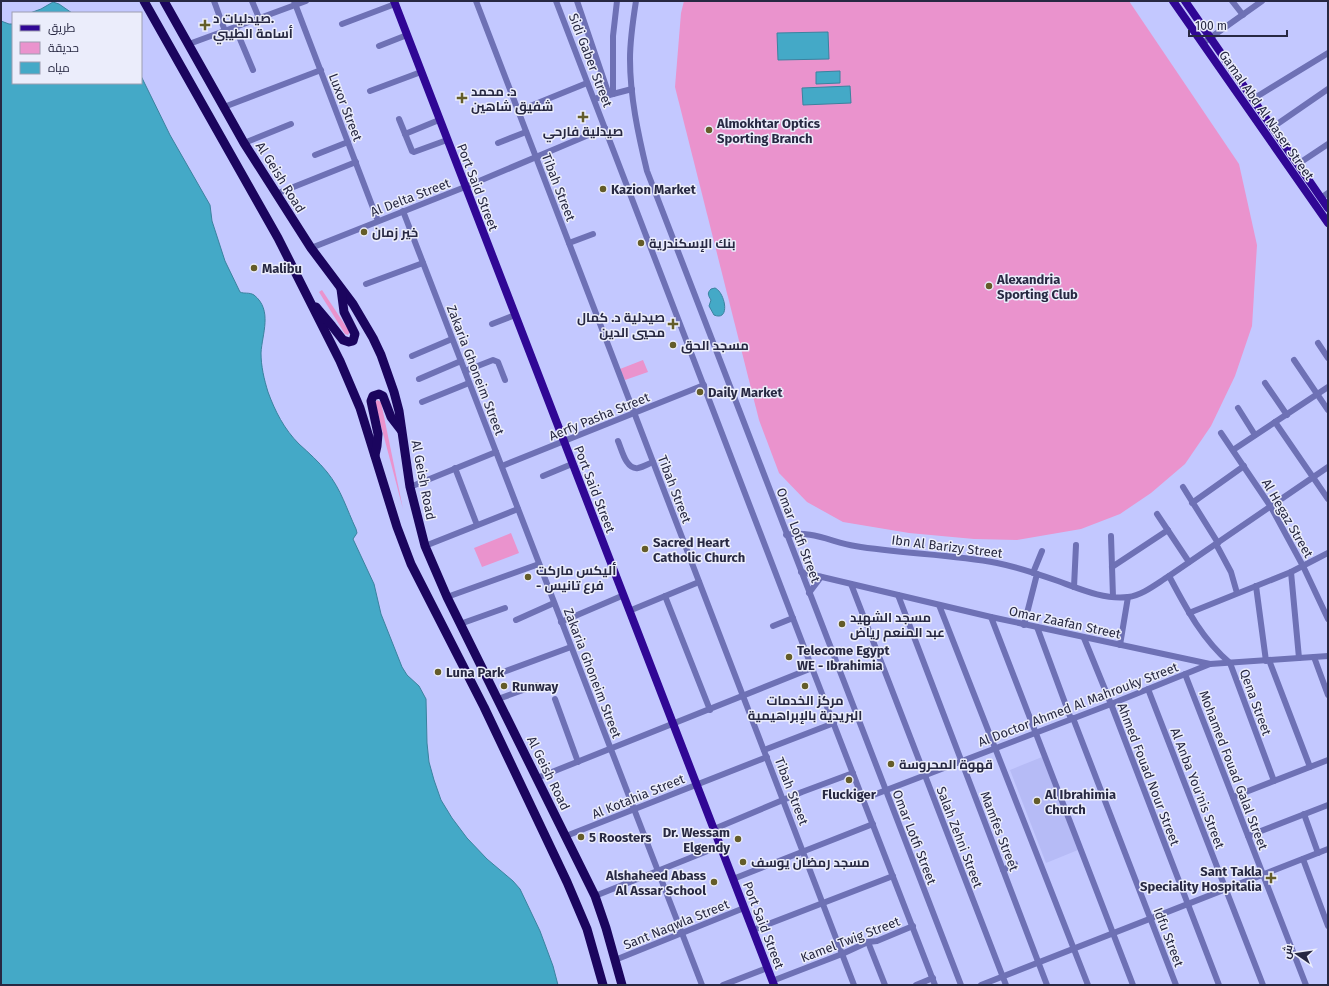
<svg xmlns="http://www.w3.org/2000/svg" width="1329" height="986" font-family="'Fira Sans',Cairo,sans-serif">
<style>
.built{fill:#b6bbf6}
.green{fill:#ea93cd}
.water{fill:#44a9c7;stroke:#3b829f}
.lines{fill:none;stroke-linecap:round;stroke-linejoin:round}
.minor{stroke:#6e71b5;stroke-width:6}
.major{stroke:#300795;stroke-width:8}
.highway{stroke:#1b055e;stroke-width:9}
.poi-dot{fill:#645c29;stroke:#ebedfb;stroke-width:1.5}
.labels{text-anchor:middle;stroke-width:3;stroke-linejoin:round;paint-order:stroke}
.poi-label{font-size:13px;font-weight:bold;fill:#272842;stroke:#ebedfb;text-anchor:start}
.street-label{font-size:13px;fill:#272842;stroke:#ebedfb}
</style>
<rect width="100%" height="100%" fill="#c3c8ff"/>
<polygon class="built" points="1042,757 1078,850 1046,863 1010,770"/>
<g class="green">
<polygon points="684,1 1129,1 1239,164 1257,245 1252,326 1235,376 1211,426 1185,464 1151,493 1120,514 1081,529 1017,540 974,539 909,533 843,522 807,502 779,473 759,420 675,87 681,13"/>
<polygon points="322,290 349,331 349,333 348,335 345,334 319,292"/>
<polygon points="643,360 648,372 625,380 620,369"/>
<polygon points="377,400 381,402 403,509 375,403"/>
<polygon points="511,533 519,553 482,567 474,548"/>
</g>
<g class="water">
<polygon points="53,2 59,4 72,13 30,13 41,9"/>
<path d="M1,21L9,24H13V83H141V76L143,80L170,135L210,205L212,221L225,261L240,292C244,294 249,292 254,295C273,310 262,334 261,353C261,366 264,379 268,392C275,411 284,429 299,444C309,453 319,462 327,472C341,489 347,510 356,529L357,533L353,539L374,584L381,614L402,667L407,675L419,686L426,699L427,743L429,762L434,780L441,800L452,818L467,838L487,859L513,881L520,889L540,931L553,966L558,985H1Z"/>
<polygon points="828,32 829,59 778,60 777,33"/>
<polygon points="840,71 840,83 816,84 816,72"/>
<polygon points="850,86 851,103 803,105 802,88"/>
<path d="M715,288C725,292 731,322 714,315L709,306L711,300C708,295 707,293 711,289Z"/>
</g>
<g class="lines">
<g class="minor">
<polyline points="214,1 225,31"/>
<polyline points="252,1 259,18"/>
<polyline points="294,1 378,221"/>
<polyline points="476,1 854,985"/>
<polyline points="556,1 812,668 935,985"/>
<polyline points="577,1 609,95"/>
<path d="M636,1C633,20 630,39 630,59C630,96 638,134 647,171L961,985"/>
<polyline points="1232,1 1243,15"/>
<polyline points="342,24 395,4"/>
<polyline points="235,27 253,70"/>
<polyline points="1203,43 1262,1"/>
<polyline points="189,44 306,1"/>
<polyline points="379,46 407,35"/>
<polyline points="370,91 421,72"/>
<polyline points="613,94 613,36 617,1"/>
<polyline points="594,99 632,89"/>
<polyline points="1253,99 1328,53"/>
<polyline points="224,107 321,70"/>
<polyline points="518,111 587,83"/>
<polyline points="399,119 412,151 414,152 447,140"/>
<polyline points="1273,127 1328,89"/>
<polyline points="405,134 439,120"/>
<polyline points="244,143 291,124"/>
<polyline points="498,143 526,132"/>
<polyline points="315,155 348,142"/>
<polyline points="1298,164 1328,144"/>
<polyline points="276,194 356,162"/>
<polyline points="1321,198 1328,193"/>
<polyline points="403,211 702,985"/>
<polyline points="569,243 593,234"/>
<polyline points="311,248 465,187 605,128"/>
<polyline points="366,284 423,263"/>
<polyline points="492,324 515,315"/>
<polyline points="1318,343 1328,358"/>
<polyline points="412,356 452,339"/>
<polyline points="1294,360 1328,410"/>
<polyline points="465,371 493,360 498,362 505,380"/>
<polyline points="419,379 461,361"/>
<polyline points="1265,383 1287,415"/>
<polyline points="422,402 469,383"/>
<polyline points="1238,408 1255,435"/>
<polyline points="1275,422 1328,499"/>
<polyline points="1221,433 1271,507 1303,566 1328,619"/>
<path d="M618,441C622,450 626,470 638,468C643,467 648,464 653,462"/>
<polyline points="1233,450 1328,387"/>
<polyline points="502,466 704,385"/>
<polyline points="455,468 477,525"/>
<polyline points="543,476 572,464"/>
<polyline points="410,487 496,452"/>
<polyline points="1183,487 1218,543"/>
<polyline points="1192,503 1244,466"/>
<polyline points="1157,514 1189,562"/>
<path d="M786,535C810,530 832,542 855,546C902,554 950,554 997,563C1017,567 1038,574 1058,581C1080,589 1105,600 1128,597C1143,595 1156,584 1169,576L1328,467"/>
<polyline points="1111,536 1113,597"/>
<polyline points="1216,544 1231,572 1237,593"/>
<polyline points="425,546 518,509"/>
<polyline points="1112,567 1168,530"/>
<polyline points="801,572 991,617 1210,664 1328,656"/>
<polyline points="1291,572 1299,658"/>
<polyline points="1033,573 1042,551"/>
<path d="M1169,576C1186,608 1202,639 1230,663L1274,781"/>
<polyline points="851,584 1006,985"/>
<polyline points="1256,586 1266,661"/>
<polyline points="1074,587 1076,545"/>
<polyline points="809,593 821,577"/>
<polyline points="898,595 1047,985"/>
<polyline points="665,596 710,710"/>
<polyline points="447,597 539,564"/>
<polyline points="939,605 1088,985"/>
<polyline points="629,611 699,582"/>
<polyline points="1189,613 1291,572 1328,553"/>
<polyline points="991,617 1133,985"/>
<polyline points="516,620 554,603"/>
<polyline points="561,622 624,595"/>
<polyline points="460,624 505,608"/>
<polyline points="1024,625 1037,574"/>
<polyline points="773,626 793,618"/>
<polyline points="1037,627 1071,719"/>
<polyline points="1084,638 1111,704 1219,985"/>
<polyline points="1120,645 1128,597"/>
<polyline points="1314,657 1328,695"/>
<polyline points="1269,660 1310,767"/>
<polyline points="1185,674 1306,985"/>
<polyline points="487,678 571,647"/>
<polyline points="1148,689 1263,985"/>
<polyline points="498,699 537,685"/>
<polyline points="555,699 578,762"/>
<polyline points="1073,718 1176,985"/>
<polyline points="764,750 834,723"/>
<polyline points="537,778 812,668"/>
<polyline points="1233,797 1328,760"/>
<polyline points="863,799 1111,704 1210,664"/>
<polyline points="1304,814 1318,853"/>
<polyline points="714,829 802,792 853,773"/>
<polyline points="566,836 767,757"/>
<polyline points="1248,836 1328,805"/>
<polyline points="1303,859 1328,926"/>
<polyline points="1003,870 1015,864"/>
<polyline points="733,879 873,824"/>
<polyline points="595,896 720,846"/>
<polyline points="753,930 893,876"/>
<polyline points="868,942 885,985"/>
<polyline points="615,960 744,908"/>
<polyline points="772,981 842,954 868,942 877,941 913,926"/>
<polyline points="723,985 767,968"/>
<polyline points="916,985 933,978"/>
<polyline points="981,985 1328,849"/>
</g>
<g class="major">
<polyline points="394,1 774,985"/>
<polyline points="1173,1 1328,223"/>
<polyline points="1185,1 1328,208"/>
</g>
<g class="highway">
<polyline points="144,1 278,238 340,361 360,408 397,527 411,564 484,707 567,882 587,929 603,985"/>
<polyline points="164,1 244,143 311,248 353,304 373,338 381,355 394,392 399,411 410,487 425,546 447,597 595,896 606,928 622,985"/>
<polyline points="316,307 332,326 343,340 349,342 353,341 355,334 344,312 341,289"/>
<polyline points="375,455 377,446 378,434 371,401 373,396 379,394 383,396 391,417 401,430"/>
</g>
</g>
<g class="poi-dot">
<path d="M203 19h4v4h4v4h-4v4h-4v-4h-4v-4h4z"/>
<path d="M460 92h4v4h4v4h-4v4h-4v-4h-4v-4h4z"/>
<path d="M581 111h4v4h4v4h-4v4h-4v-4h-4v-4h4z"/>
<circle cx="709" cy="130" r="4"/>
<circle cx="603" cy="189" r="4"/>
<circle cx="364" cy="232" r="4"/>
<circle cx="641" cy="243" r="4"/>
<circle cx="254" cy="268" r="4"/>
<circle cx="989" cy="286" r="4"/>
<path d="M671 318h4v4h4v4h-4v4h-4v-4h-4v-4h4z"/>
<circle cx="673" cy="345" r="4"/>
<circle cx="700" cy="392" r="4"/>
<circle cx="645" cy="549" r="4"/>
<circle cx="528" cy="577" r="4"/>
<circle cx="842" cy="624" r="4"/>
<circle cx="789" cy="657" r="4"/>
<circle cx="438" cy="672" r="4"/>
<circle cx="504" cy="686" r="4"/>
<circle cx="805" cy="686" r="4"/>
<circle cx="891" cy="764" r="4"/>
<circle cx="849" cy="780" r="4"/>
<circle cx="1037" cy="801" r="4"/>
<circle cx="581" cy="837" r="4"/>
<circle cx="738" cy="839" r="4"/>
<circle cx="743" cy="862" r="4"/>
<path d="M1269 872h4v4h4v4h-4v4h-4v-4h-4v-4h4z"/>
<circle cx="714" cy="882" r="4"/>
</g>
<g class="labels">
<g class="poi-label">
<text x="213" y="23">صيدليات د.<tspan x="213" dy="15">أسامة الطيبي</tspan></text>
<text x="471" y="96">د. محمد<tspan x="471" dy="15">شفيق شاهين</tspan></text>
<text x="717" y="128">Almokhtar Optics<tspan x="717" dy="15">Sporting Branch</tspan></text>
<text x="583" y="136" text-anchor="middle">صيدلية فارحي</text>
<text x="611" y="194">Kazion Market</text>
<text x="372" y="237">خير زمان</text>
<text x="649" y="248">بنك الإسكندرية</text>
<text x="262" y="273">Malibu</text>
<text x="997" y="284">Alexandria<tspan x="997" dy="15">Sporting Club</tspan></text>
<text x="665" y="322" text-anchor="end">صيدلية د. كمال<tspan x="665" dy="15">محيي الدين</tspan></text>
<text x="681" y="350">مسجد الحق</text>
<text x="708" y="397">Daily Market</text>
<text x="653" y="547">Sacred Heart<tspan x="653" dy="15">Catholic Church</tspan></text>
<text x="536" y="575">أليكس ماركت<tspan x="536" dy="15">- فرع تانيس</tspan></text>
<text x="850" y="622">مسجد الشهيد<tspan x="850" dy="15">عبد المنعم رياض</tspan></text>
<text x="797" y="655">Telecome Egypt<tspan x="797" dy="15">WE - Ibrahimia</tspan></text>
<text x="446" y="677">Luna Park</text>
<text x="512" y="691">Runway</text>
<text x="805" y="705" text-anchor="middle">مركز الخدمات<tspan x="805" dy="15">البريدية بالإبراهيمية</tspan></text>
<text x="899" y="769">قهوة المحروسة</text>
<text x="849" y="799" text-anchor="middle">Fluckiger</text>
<text x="1045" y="799">Al Ibrahimia<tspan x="1045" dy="15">Church</tspan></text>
<text x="730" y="837" text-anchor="end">Dr. Wessam<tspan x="730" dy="15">Elgendy</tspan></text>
<text x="589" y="842">5 Roosters</text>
<text x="751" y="867">مسجد رمضان يوسف</text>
<text x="1262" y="876" text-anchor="end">Sant Takla<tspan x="1262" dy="15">Speciality Hospitalia</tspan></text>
<text x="706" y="880" text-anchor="end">Alshaheed Abass<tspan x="706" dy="15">Al Assar School</tspan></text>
</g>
<g class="street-label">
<text transform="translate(591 60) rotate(69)" y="5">Sidi Gaber Street</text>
<text transform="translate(346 107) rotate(69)" y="5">Luxor Street</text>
<text transform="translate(1267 115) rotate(55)" y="5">Gamal Abd Al Naser Street</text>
<text transform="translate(281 177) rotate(58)" y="5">Al Geish Road</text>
<text transform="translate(478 187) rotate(69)" y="5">Port Said Street</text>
<text transform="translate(559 187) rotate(69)" y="5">Tibah Street</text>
<text transform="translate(410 197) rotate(-21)" y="5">Al Delta Street</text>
<text transform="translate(476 370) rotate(69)" y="5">Zakaria Ghoneim Street</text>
<text transform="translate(599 416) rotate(-22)" y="5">Aerfy Pasha Street</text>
<text transform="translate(424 480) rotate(79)" y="5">Al Geish Road</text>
<text transform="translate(595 489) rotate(69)" y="5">Port Said Street</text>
<text transform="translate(675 489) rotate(69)" y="5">Tibah Street</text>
<text transform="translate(1288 518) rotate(60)" y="5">Al Hegaz Street</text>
<text transform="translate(799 535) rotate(69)" y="5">Omar Lotfi Street</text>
<text transform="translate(947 546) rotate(7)" y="5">Ibn Al Barizy Street</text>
<text transform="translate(1065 622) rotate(12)" y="5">Omar Zaafan Street</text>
<text transform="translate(593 673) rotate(69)" y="5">Zakaria Ghoneim Street</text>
<text transform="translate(1256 702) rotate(70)" y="5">Qena Street</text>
<text transform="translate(1078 704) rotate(-21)" y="5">Al Doctor Ahmed Al Mahrouky Street</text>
<text transform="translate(1234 770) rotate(69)" y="5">Mohamed Fouad Galal Street</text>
<text transform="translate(549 773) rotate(64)" y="5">Al Geish Road</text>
<text transform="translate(1149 774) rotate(69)" y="5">Ahmed Fouad Nour Street</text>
<text transform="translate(1198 788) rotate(69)" y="5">Al Anba You'nis Street</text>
<text transform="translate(792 791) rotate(69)" y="5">Tibah Street</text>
<text transform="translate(638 796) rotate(-22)" y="5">Al Kotahia Street</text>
<text transform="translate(1000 831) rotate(69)" y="5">Mamfes Street</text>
<text transform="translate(915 837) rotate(69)" y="5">Omar Lotfi Street</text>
<text transform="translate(960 837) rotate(69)" y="5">Salah Zehni Street</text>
<text transform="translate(676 924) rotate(-22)" y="5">Sant Naqwla Street</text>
<text transform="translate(764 925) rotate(69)" y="5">Port Said Street</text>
<text transform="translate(1169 937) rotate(69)" y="5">Idfu Street</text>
<text transform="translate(850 939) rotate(-21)" y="5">Kamel Twig Street</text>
</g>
</g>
<rect width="1329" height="986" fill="none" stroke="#272842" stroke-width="4"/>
<rect x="12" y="12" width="130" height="72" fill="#ebedfb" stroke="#9d9eb1"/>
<rect x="20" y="25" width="20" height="6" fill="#300795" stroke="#9d9eb1"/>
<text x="48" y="32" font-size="12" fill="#272842">طريق</text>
<rect x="20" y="42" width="20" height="12" fill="#ea93cd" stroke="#9d9eb1"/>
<text x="48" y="52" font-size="12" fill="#272842">حديقة</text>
<rect x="20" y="62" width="20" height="12" fill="#44a9c7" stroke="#9d9eb1"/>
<text x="48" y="72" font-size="12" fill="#272842">مياه</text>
<g transform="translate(1297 954) rotate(283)" stroke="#ebedfb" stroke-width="3" paint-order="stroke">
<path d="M0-3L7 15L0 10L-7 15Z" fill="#272842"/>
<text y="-6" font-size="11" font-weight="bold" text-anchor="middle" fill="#272842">ش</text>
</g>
<path d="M1189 30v6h98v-6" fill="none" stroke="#272842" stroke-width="2"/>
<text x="1195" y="30" font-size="12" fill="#272842" stroke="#ebedfb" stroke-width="3" paint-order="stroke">100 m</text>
</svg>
